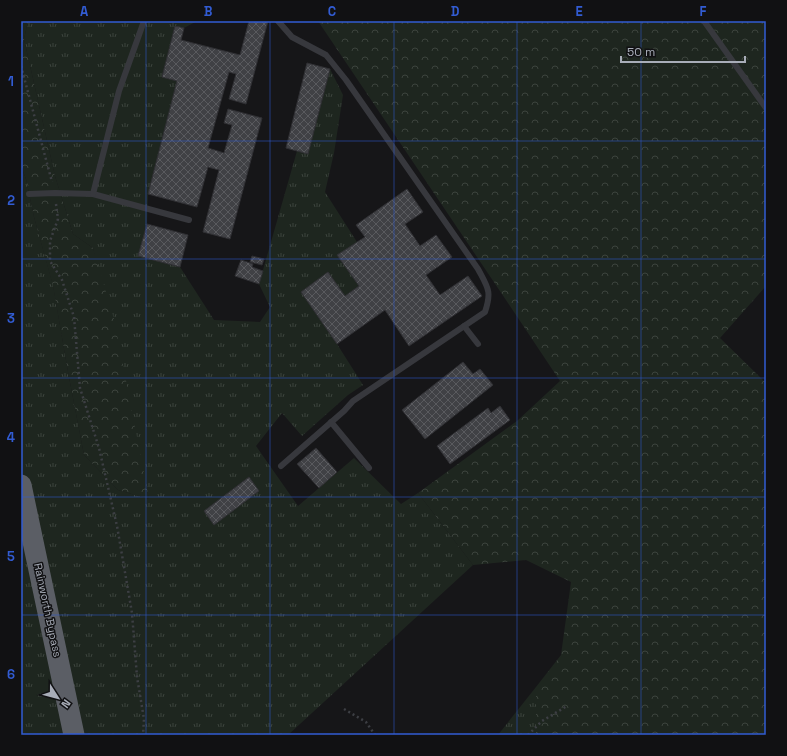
<svg xmlns="http://www.w3.org/2000/svg" width="787" height="756" font-family="'Space Grotesk',sans-serif">
<style>
.grass{fill:url(#grass-tufts)}
.forest{fill:url(#forest-crowns)}
.building{fill:url(#building-cross-hatch);stroke:#303034}
.lines{fill:none;stroke-linecap:round;stroke-linejoin:round}
.path{stroke:#3d3f44;stroke-width:2.5;stroke-dasharray:2 3;stroke-linecap:butt}
.service{stroke:#37383d;stroke-width:6}
.trunk{stroke:#5b5e65;stroke-width:21}
.grid{fill:none;stroke:#325cd3;stroke-width:1;stroke-opacity:0.55}
.labels{text-anchor:middle;stroke-width:3;stroke-linejoin:round;paint-order:stroke}
.street-label{font-size:11px;fill:#a8adb8;stroke:#111113}
.neatline{fill:none;stroke:#325cd3;stroke-width:1.5}
.grid-label{font-size:13px;text-anchor:middle;font-weight:bold;fill:#325cd3}
</style>
<defs>
<pattern id="grass-tufts" width="24" height="20" patternUnits="userSpaceOnUse"><rect width="24" height="20" fill="#1e261f"/><path d="M3 7l-1-3M5 7V3M7 7l1-3M15 17l-1-3M17 17v-4M19 17l1-3" fill="none" stroke="#3c433d"/></pattern>
<pattern id="forest-crowns" width="20" height="18" patternUnits="userSpaceOnUse"><rect width="20" height="18" fill="#1e261f"/><path d="M2 6a3 3 0 1 1 6 0M12 15a3 3 0 1 1 6 0" fill="none" stroke="#3c433d"/></pattern>
<pattern id="building-cross-hatch" width="8" height="8" patternUnits="userSpaceOnUse"><rect width="8" height="8" fill="#404145"/><path d="M0 0l8 8M0 8l8-8" fill="none" stroke="#595a5e"/></pattern>
</defs>
<rect width="100%" height="100%" fill="#161618"/>
<g class="grass">
<polygon points="28,21 197,21 184,28 175,26 162,77 177,81 148,194 147,224 138,256 180,267 214,320 260,322 270,307 259,284 297,151 308,153 330,69 343,95 334,153 325,192 357,242 338,256 359,286 345,296 328,272 301,292 337,344 363,385 348,395 302,436 282,413 256,446 298,506 354,458 401,504 418,493 473,565 288,735 21,735 21,166 26,179 34,217 53,285 68,372 84,455 118,490 149,499 93,248 73,234 55,176 24,39"/>
<polygon points="536,687 536,735 498,735"/>
</g>
<g class="forest">
<polygon points="21,21 28,21 24,39 55,176 73,234 93,248 114,319 149,499 118,490 84,455 68,372 53,286 34,217 26,179 21,166"/>
<polygon points="318,21 766,21 766,286 720,338 766,383 766,735 536,735 536,687 561,655 571,582 526,560 473,565 418,493 517,421 560,381 510,306"/>
</g>
<g class="building">
<polygon points="249,21 268,21 246,104 229,99 236,74 229,72 208,148 224,153 232,125 224,123 228,109 262,118 230,239 203,232 219,170 208,167 197,207 148,194 177,81 162,77 175,26 184,28 181,40 240,55"/>
<polygon points="307,63 330,69 308,154 286,148"/>
<polygon points="407,189 423,212 405,224 420,246 436,235 452,257 426,275 440,295 468,276 482,296 409,346 385,310 337,344 301,292 328,272 345,296 359,286 337,255 365,237 356,225"/>
<polygon points="147,224 188,235 180,267 138,256"/>
<polygon points="252,256 264,259 262,265 250,262"/>
<polygon points="241,260 253,264 252,267 263,271 259,284 235,276"/>
<polygon points="463,362 473,374 480,369 493,385 425,439 402,410"/>
<polygon points="500,406 510,420 450,464 437,446 488,408 491,413"/>
<polygon points="316,448 337,472 319,488 297,464"/>
<polygon points="249,477 259,491 214,525 204,511"/>
</g>
<g class="lines">
<g class="path">
<polyline points="21,66 52,182"/>
<polyline points="56,204 58,219 50,241 50,261 62,280 74,317 80,388 99,448 117,526 132,613 137,677 144,719 143,735"/>
<polyline points="344,709 366,722 375,735"/>
<polyline points="528,735 542,721 567,706"/>
</g>
<g class="service">
<path d="M278,21L292,37L326,55L346,80L478,269C488,288 492,291 485,312L353,401L344,411L281,466"/>
<polyline points="704,21 766,108"/>
<polyline points="29,194 55,193 93,194 189,220"/>
<polyline points="93,194 119,91 144,21"/>
<polyline points="464,326 478,344"/>
<polyline points="331,422 369,468"/>
</g>
<polyline class="trunk" points="21,485 74,735"/>
</g>
<path class="grid" d="M146,21V735M270,21V735M394,21V735M517,21V735M641,21V735M21,141H766M21,259H766M21,378H766M21,497H766M21,615H766"/>
<g class="labels">
<g class="street-label">
<text transform="translate(48 610) rotate(78)" y="4">Rainworth Bypass</text>
</g>
</g>
<rect width="787" height="756" fill="none" stroke="#111113" stroke-width="44"/>
<g transform="translate(58 698) rotate(126)" stroke="#111113" stroke-width="3" paint-order="stroke">
<path d="M0-3L7 15L0 10L-7 15Z" fill="#a8adb8"/>
<text y="-6" font-size="11" font-weight="bold" text-anchor="middle" fill="#a8adb8">N</text>
</g>
<path d="M621 56v6h124v-6" fill="none" stroke="#a8adb8" stroke-width="2"/>
<text x="627" y="56" font-size="12" fill="#a8adb8" stroke="#111113" stroke-width="3" paint-order="stroke">50 m</text>
<rect x="22" y="22" width="743" height="712" class="neatline"/>
<g class="grid-label">
<text x="84" y="16">A</text>
<text x="208" y="16">B</text>
<text x="332" y="16">C</text>
<text x="455" y="16">D</text>
<text x="579" y="16">E</text>
<text x="703" y="16">F</text>
<text x="11" y="86">1</text>
<text x="11" y="205">2</text>
<text x="11" y="323">3</text>
<text x="11" y="442">4</text>
<text x="11" y="561">5</text>
<text x="11" y="679">6</text>
</g>
</svg>
